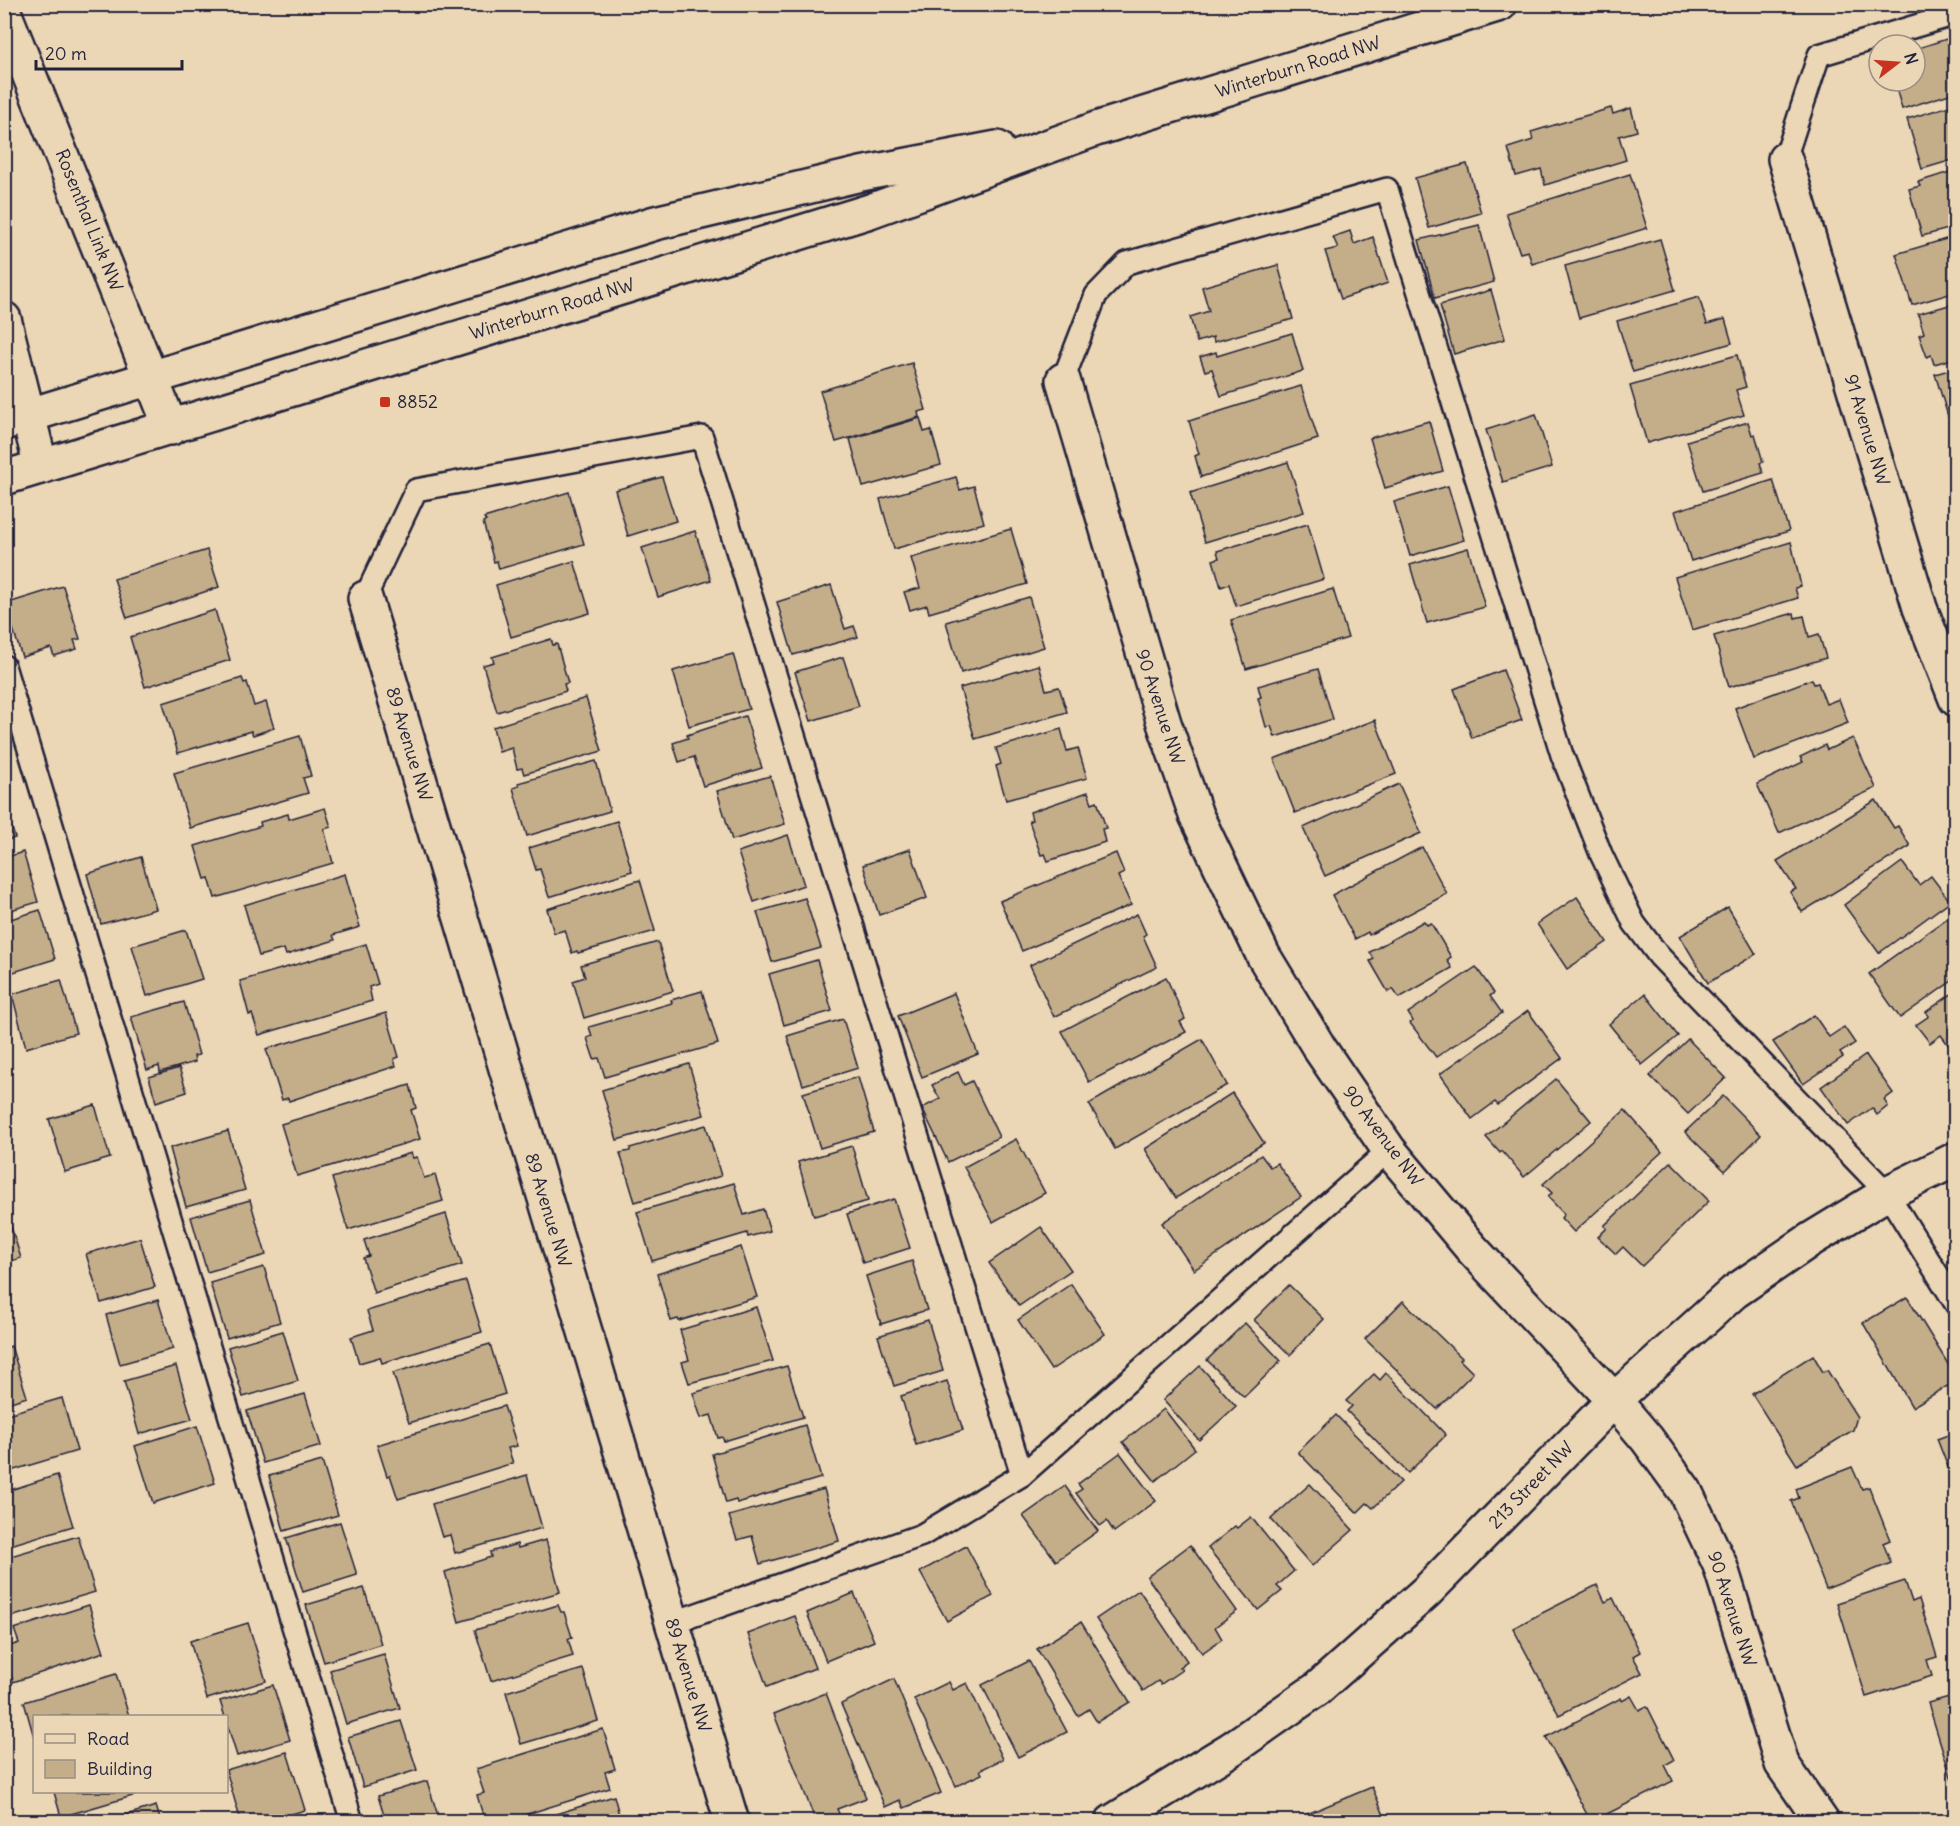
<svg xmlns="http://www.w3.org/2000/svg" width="1960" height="1826" font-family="Delius,sans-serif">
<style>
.building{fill:#c4ad89;stroke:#22223b;stroke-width:1.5}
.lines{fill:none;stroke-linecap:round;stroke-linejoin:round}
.service-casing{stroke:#22223b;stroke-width:26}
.minor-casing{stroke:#22223b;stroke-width:38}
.tertiary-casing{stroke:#22223b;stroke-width:38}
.secondary-casing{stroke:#22223b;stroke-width:38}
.service{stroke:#ebd6b5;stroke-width:21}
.minor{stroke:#ebd6b5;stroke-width:33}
.tertiary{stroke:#ebd6b5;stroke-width:33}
.secondary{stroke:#ebd6b5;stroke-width:33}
.poi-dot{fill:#c8321e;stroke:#ebd6b5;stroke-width:2}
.labels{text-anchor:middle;stroke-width:4.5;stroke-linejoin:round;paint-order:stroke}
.street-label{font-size:18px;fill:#22223b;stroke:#ebd6b5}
.poi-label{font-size:18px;fill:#22223b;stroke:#ebd6b5;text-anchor:start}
</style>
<rect width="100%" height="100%" fill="#ebd6b5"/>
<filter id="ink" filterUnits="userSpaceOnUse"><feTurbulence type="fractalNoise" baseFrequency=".0167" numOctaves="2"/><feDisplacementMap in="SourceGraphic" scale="12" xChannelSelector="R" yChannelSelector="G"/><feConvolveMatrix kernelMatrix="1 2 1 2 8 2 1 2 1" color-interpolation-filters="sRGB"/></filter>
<g filter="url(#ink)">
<g class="building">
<polygon points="1956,36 1956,92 1902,109 1894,81 1915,81 1915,49"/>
<polygon points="1956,104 1956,159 1922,169 1907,119"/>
<polygon points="1611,108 1613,114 1631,108 1637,131 1619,136 1626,160 1545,185 1541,169 1516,176 1508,148 1533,140 1531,132"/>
<polygon points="1467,164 1481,213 1429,228 1415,178"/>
<polygon points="1956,170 1956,227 1922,236 1909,189 1920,186 1918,182"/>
<polygon points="1630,174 1647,228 1532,264 1528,251 1520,253 1506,213"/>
<polygon points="1479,225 1494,282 1435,298 1419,240"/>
<polygon points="1350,231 1354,244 1373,237 1388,283 1341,299 1325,251 1338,248 1333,237"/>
<polygon points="1956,236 1956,292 1912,305 1896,254"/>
<polygon points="1660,239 1675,290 1579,318 1565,266"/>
<polygon points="1278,265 1293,319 1214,342 1213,337 1197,342 1190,317 1209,311 1202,287"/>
<polygon points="1491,290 1505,339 1454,354 1440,305"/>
<polygon points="1699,297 1707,324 1725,319 1732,343 1633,372 1617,321"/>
<polygon points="1956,303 1956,358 1934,364 1931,355 1927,357 1919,335 1924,333 1918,314"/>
<polygon points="1292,333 1303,371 1221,396 1212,369 1205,371 1200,357 1216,352 1217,356"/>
<polygon points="1737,355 1746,387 1736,390 1744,415 1647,443 1630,386"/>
<polygon points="912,363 926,410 918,412 919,417 836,442 820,391"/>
<polygon points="1956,368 1956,425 1951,426 1935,374"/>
<polygon points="1301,386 1318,439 1201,477 1195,456 1199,454 1189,421"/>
<polygon points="1536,414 1552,467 1503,482 1486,430"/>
<polygon points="920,418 924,432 931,430 941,465 863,487 850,439"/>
<polygon points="1429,421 1443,471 1385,488 1370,438"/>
<polygon points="1748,422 1752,435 1755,434 1763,462 1760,463 1763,473 1703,491 1687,441"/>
<polygon points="1288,462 1304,512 1205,542 1190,493"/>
<polygon points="662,477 676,521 628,536 615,490"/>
<polygon points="956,477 960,490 974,486 984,523 894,549 880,499"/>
<polygon points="1773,480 1789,531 1691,561 1675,511"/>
<polygon points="1448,486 1464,540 1410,556 1394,502"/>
<polygon points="569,492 584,544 499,569 497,561 494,562 483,522 486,521 484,518"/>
<polygon points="1308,524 1324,579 1236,606 1229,584 1221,587 1213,560 1219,558 1217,551"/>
<polygon points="1011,529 1027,584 929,613 927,605 910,610 904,592 920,588 911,558"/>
<polygon points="695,531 711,580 658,597 642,548"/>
<polygon points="1791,542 1801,586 1795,588 1798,598 1692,630 1675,577"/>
<polygon points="1468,548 1485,607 1427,623 1410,565"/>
<polygon points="207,550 219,587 127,618 114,579"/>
<polygon points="574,561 590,613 511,637 496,585"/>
<polygon points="831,585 845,629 854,626 858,637 793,655 777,602"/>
<polygon points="63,586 80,639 74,640 77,649 54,656 51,648 22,657 5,604"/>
<polygon points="1333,589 1348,638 1246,669 1231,620"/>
<polygon points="1029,597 1044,647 961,673 946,622"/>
<polygon points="215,610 230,660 145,687 130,637"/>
<polygon points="1794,613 1795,618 1804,616 1809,637 1819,634 1826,658 1729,687 1714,636"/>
<polygon points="551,639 553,645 557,644 568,683 564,684 566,691 497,712 483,665 494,662 492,657"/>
<polygon points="733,654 749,709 689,726 673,671"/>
<polygon points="843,657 859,706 811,721 795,672"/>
<polygon points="1039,665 1046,690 1059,687 1067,712 975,739 960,688"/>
<polygon points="1318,669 1333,719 1275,737 1271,726 1266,727 1258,698 1261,697 1258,686"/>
<polygon points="1503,670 1522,720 1472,738 1454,689"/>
<polygon points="242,678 244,683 247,682 254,706 266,702 274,728 253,735 251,731 178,753 163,703"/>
<polygon points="1812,679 1814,684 1818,683 1826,704 1839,699 1848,723 1754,759 1735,708"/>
<polygon points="586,698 602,751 524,774 522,768 517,769 512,748 499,752 493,727"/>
<polygon points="745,716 762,768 703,786 694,757 679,762 673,743 688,738 687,735"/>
<polygon points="1375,720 1396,774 1295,813 1274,759"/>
<polygon points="1061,729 1067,751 1078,748 1087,778 1006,800 996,766 1001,764 996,748"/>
<polygon points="300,736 311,776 303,778 308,793 190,828 174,773"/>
<polygon points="1853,738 1876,788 1779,833 1757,784 1803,762 1800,757 1825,745 1827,750"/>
<polygon points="596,761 610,811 527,836 513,788 519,786 518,783"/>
<polygon points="770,776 785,824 732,840 717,791"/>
<polygon points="1399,784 1421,833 1325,876 1303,828"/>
<polygon points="1088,792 1092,803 1097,801 1106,828 1102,829 1105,842 1048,861 1045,854 1041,855 1029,821 1032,820 1030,812"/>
<polygon points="1876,800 1894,828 1898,826 1910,846 1802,912 1790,892 1796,889 1777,861"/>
<polygon points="4,802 15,838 4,841"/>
<polygon points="325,808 331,827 324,829 333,863 215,898 209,878 205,879 195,846 261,826 260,822 288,814 289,819"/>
<polygon points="617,821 632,871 549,897 540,869 536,870 529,848"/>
<polygon points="788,835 804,885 754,902 738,852"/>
<polygon points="1422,847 1447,894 1369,935 1368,932 1355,939 1332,895"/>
<polygon points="910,849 927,898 879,915 863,865"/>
<polygon points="23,852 38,902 4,912 4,858"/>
<polygon points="1116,853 1124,873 1118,876 1131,905 1022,951 1000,901"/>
<polygon points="141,857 156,909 101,924 87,874"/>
<polygon points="1902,862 1919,885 1931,876 1950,901 1879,953 1844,905"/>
<polygon points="345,874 360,927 333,935 335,940 286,955 284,949 259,956 244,905"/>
<polygon points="640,880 655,931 578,953 577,951 572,953 565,930 554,933 547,909"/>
<polygon points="1577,897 1607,942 1567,969 1537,924"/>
<polygon points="805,898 821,948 772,962 757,912"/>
<polygon points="1728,907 1756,954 1708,983 1680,936"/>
<polygon points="40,910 55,959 4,975 4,921"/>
<polygon points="1956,912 1956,978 1900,1018 1869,974"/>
<polygon points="1137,914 1146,934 1143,936 1157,967 1054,1017 1030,965"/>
<polygon points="1424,921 1427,925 1431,923 1451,957 1447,960 1452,968 1399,998 1393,989 1388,992 1370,961 1374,959 1370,952"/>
<polygon points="186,930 202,979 147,996 132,946"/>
<polygon points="658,942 673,991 584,1018 573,981 585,977 581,965"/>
<polygon points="366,944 378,984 369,987 372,1001 259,1035 252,1014 249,1015 240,981"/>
<polygon points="817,960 832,1011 784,1025 769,974"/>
<polygon points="1476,967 1494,993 1490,996 1502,1013 1436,1057 1410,1023 1413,1021 1408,1013"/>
<polygon points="1166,977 1185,1019 1180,1022 1186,1032 1089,1082 1062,1031"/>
<polygon points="61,980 76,1033 26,1048 12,994"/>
<polygon points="702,991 718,1044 605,1077 599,1058 594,1059 587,1038 592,1036 589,1027 672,1003 671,1000"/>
<polygon points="1956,991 1956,1055 1941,1035 1930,1043 1916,1025 1929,1016 1926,1012"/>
<polygon points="954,993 978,1054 922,1077 898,1016"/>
<polygon points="1645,994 1678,1036 1642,1065 1609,1024"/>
<polygon points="184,1002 199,1055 194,1056 195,1062 160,1072 159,1066 147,1070 131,1017"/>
<polygon points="1528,1011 1562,1058 1498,1105 1495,1102 1472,1119 1440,1074"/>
<polygon points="386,1013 399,1057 394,1059 396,1066 289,1101 288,1098 282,1100 266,1049"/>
<polygon points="1814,1015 1829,1037 1844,1027 1855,1043 1840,1053 1843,1057 1803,1084 1773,1042"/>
<polygon points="843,1019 858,1068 803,1085 787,1036"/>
<polygon points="1202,1039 1227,1085 1115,1149 1089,1104"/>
<polygon points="1688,1039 1726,1078 1688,1114 1650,1076"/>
<polygon points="1866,1055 1893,1093 1884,1100 1888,1106 1877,1115 1872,1108 1848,1125 1821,1087"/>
<polygon points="689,1064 704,1115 617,1140 602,1090"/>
<polygon points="179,1068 187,1092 156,1102 149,1077"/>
<polygon points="958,1072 964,1085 972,1081 999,1137 948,1162 922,1108 940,1099 932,1085"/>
<polygon points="858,1077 874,1132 820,1148 803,1093"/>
<polygon points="1556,1079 1591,1121 1524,1177 1502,1151 1500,1153 1486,1137"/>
<polygon points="410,1085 416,1108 411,1110 420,1139 297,1176 281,1124"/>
<polygon points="1232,1093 1264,1143 1176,1198 1145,1149"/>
<polygon points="1723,1096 1761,1135 1725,1171 1685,1132"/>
<polygon points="95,1105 110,1158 65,1172 49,1119"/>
<polygon points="1625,1110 1662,1152 1574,1232 1561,1218 1564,1214 1548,1197 1552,1193 1543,1184"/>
<polygon points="706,1125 721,1176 635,1202 620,1153 630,1151 630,1148"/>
<polygon points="228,1131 245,1190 186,1207 170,1148"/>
<polygon points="1016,1139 1045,1193 993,1222 964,1167"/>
<polygon points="852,1146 868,1201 814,1216 798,1162"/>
<polygon points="411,1153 413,1158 417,1157 424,1178 435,1175 443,1201 348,1230 332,1178"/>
<polygon points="1261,1155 1270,1167 1277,1163 1301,1197 1194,1270 1162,1223"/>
<polygon points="1671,1162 1709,1201 1642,1266 1623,1247 1616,1254 1598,1237 1607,1228 1604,1226"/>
<polygon points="734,1183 744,1215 763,1209 770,1231 748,1237 747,1233 652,1261 637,1212"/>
<polygon points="894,1199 910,1248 863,1263 847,1214"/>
<polygon points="250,1200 266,1255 207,1272 191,1217"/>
<polygon points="4,1205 21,1258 4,1263"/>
<polygon points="446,1214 462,1265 374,1293 363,1258 369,1256 364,1240"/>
<polygon points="1041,1227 1071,1270 1019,1306 989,1263"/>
<polygon points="140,1238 155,1287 101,1303 86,1254"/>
<polygon points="741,1247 757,1297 679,1321 678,1319 671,1321 657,1274"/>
<polygon points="912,1261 927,1310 881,1324 866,1276"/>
<polygon points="264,1267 280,1322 227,1338 210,1283"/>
<polygon points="466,1281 482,1332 382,1363 380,1357 359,1363 351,1337 373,1330 367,1311"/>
<polygon points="1071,1284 1105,1334 1051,1370 1018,1320"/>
<polygon points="1289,1285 1324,1319 1290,1355 1254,1320"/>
<polygon points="1907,1297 1956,1377 1956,1381 1912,1407 1863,1323"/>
<polygon points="158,1300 173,1349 120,1364 106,1315"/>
<polygon points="1403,1301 1462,1358 1460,1360 1473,1373 1437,1409 1365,1339"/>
<polygon points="756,1307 773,1361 689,1383 682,1362 689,1360 680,1330"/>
<polygon points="928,1320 943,1371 894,1386 878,1336"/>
<polygon points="1245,1323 1281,1361 1244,1397 1207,1360"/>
<polygon points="283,1331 298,1381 243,1397 228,1347"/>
<polygon points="490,1344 505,1394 409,1423 393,1373"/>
<polygon points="11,1346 27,1397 4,1404 4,1349"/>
<polygon points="1813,1355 1823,1372 1827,1370 1857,1417 1853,1430 1797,1465 1752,1394"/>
<polygon points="176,1366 192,1419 139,1434 124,1381"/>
<polygon points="787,1366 803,1417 724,1441 722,1437 718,1438 711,1415 701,1418 693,1393"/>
<polygon points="1200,1366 1236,1406 1199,1440 1163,1400"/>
<polygon points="1386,1373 1446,1435 1408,1473 1347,1411 1352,1406 1346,1401 1374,1374 1380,1380"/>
<polygon points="947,1381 963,1430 916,1445 901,1396"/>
<polygon points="305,1394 321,1446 263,1463 247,1411"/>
<polygon points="62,1398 77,1451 4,1473 4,1415"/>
<polygon points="504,1406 517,1446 508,1448 513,1463 398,1499 390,1475 387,1476 377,1445"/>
<polygon points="1164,1409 1195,1449 1155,1481 1123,1442"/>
<polygon points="1336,1415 1401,1482 1373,1508 1367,1503 1357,1513 1298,1452"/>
<polygon points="805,1425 821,1478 737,1503 736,1500 726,1503 712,1454"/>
<polygon points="197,1426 215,1483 153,1503 135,1446"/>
<polygon points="1956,1432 1956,1488 1937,1439"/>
<polygon points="1120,1453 1156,1501 1114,1532 1107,1521 1100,1526 1076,1493 1082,1489 1078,1484"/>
<polygon points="322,1461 338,1515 284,1531 269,1476"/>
<polygon points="1852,1467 1862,1489 1869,1487 1890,1540 1883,1543 1891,1563 1826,1589 1791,1501 1799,1498 1796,1489"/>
<polygon points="57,1475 73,1526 4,1547 4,1492"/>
<polygon points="527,1475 542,1528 455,1553 450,1535 442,1537 432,1504"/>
<polygon points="1310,1484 1353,1530 1312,1566 1271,1519"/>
<polygon points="1065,1486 1098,1531 1056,1561 1023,1516"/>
<polygon points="824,1489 839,1541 760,1564 752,1536 737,1540 729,1516"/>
<polygon points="1251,1517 1294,1571 1277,1586 1282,1591 1258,1610 1208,1548 1235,1526 1237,1528"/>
<polygon points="340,1522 357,1575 303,1592 286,1538"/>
<polygon points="78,1536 95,1592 4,1619 4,1558"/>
<polygon points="546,1540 560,1592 459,1622 445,1572 491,1557 490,1552 517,1544 518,1548"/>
<polygon points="1190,1545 1237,1611 1215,1627 1222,1639 1202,1653 1147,1577"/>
<polygon points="966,1546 993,1596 947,1621 920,1572"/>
<polygon points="1905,1581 1912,1602 1919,1599 1937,1657 1927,1660 1932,1676 1866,1697 1837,1603"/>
<polygon points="1597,1585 1605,1602 1613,1598 1640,1652 1633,1656 1642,1673 1559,1715 1513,1628"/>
<polygon points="364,1588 381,1644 324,1662 306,1605"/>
<polygon points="1139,1590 1187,1661 1179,1667 1182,1670 1161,1684 1158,1681 1143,1691 1096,1619"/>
<polygon points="854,1593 874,1641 826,1661 807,1613"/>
<polygon points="89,1605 104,1652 13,1682 4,1648 19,1643 14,1629"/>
<polygon points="558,1605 561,1612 564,1612 572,1637 568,1639 573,1656 491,1681 475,1630"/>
<polygon points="795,1616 815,1668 767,1687 748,1634"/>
<polygon points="1081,1622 1130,1702 1097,1722 1089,1709 1078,1716 1037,1649"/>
<polygon points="248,1623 266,1681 207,1699 190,1641"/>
<polygon points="384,1654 400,1708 346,1724 330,1670"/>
<polygon points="1029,1661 1067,1732 1018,1757 982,1685"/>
<polygon points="583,1669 598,1721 521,1744 506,1692"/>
<polygon points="116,1674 129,1716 34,1716 34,1737 24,1702"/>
<polygon points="894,1679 941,1793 904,1808 900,1800 885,1807 841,1704"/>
<polygon points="949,1682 953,1690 967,1683 1003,1759 980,1770 982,1774 956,1786 914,1699"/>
<polygon points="273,1685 290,1740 237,1756 220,1701"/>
<polygon points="826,1693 866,1798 837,1809 840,1816 825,1822 816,1822 774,1714"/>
<polygon points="1956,1695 1956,1793 1928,1703"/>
<polygon points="1631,1696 1639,1710 1647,1706 1674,1760 1665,1765 1673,1781 1591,1822 1546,1737 1621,1698 1622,1701"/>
<polygon points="401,1721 417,1770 363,1787 348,1737"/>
<polygon points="603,1729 615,1769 605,1772 610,1788 502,1822 485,1822 477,1795 484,1793 476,1769"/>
<polygon points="287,1752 305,1810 265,1822 241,1822 226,1770"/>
<polygon points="427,1781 440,1822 386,1822 378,1796"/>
<polygon points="1372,1787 1387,1822 1288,1822"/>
<polygon points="54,1792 146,1792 61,1817"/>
<polygon points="614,1796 621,1822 530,1822"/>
<polygon points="156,1806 161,1822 103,1822"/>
</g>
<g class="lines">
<defs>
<g id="service">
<polyline points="1785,159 1819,55 1956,14"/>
<polyline points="1063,380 1096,295 1127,263 1387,189 1562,755 1601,854 1634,923 1659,956 1887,1193 1956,1304"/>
<polyline points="365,598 416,490 702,437 1022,1475"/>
<polyline points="4,666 352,1822"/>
<polyline points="672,1623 922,1535 1022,1475 1389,1150"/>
</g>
<g id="minor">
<polyline points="1785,159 1920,608 1956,699"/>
<polyline points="1063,380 1164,723 1196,815 1263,955 1320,1049 1389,1150 1472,1249 1614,1400 1647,1439 1685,1491 1720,1565 1782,1764 1822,1822"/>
<polyline points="365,598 732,1822"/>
</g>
<g id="tertiary">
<polyline points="4,12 171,428"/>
<polyline points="4,319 41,467"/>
<polyline points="1112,1822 1231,1749 1317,1689 1427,1591 1614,1400 1734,1292 1810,1240 1887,1193 1956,1159"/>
</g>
<g id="secondary">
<polyline points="4,423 655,223 861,174 997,148"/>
<polyline points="4,478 870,211 1096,129 1500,4"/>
</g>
</defs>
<use href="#service" class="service-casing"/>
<use href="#minor" class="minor-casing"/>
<use href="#tertiary" class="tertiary-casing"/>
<use href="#secondary" class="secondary-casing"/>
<use href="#service" class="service"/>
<use href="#minor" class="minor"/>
<use href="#tertiary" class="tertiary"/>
<use href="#secondary" class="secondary"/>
</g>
</g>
<rect class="poi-dot" x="379" y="396" width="12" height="12" rx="3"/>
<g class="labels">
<g class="street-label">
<text transform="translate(1298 67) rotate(-17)" y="6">Winterburn Road NW</text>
<text transform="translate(89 220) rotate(68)" y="6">Rosenthal Link NW</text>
<text transform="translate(552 309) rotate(-17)" y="6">Winterburn Road NW</text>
<text transform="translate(1867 430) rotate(73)" y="6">91 Avenue NW</text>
<text transform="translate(1160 707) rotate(72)" y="6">90 Avenue NW</text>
<text transform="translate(409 744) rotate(73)" y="6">89 Avenue NW</text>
<text transform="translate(1383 1136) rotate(53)" y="6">90 Avenue NW</text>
<text transform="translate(548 1210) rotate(73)" y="6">89 Avenue NW</text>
<text transform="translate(1531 1485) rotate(-46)" y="6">213 Street NW</text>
<text transform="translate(1732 1609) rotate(72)" y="6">90 Avenue NW</text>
<text transform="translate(688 1675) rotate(73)" y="6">89 Avenue NW</text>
</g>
<g class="poi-label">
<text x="397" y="408">8852</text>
</g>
</g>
<rect width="1960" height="1826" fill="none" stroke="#ebd6b5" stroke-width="24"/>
<rect x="12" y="12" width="1936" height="1802" fill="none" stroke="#22223b" stroke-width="2" filter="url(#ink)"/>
<rect x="33" y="1715" width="195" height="78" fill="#ebd6b5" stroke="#9b8e84" stroke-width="1.5"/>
<rect x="45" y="1734" width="30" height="9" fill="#ebd6b5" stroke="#9b8e84" stroke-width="1.5"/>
<text x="87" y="1745" font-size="18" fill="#22223b">Road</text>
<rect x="45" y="1760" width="30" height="18" fill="#c4ad89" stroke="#9b8e84" stroke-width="1.5"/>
<text x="87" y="1775" font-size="18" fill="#22223b">Building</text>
<g transform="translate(1897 63) rotate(73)"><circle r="28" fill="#ebd6b5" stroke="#9b8e84" stroke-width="1.5"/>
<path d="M0-4.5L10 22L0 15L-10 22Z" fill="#c8321e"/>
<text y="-9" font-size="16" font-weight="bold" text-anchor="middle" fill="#22223b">N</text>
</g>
<path d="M36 60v9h146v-9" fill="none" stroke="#22223b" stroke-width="3"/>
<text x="45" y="60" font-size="18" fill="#22223b" stroke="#ebd6b5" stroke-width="4.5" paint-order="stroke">20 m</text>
</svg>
